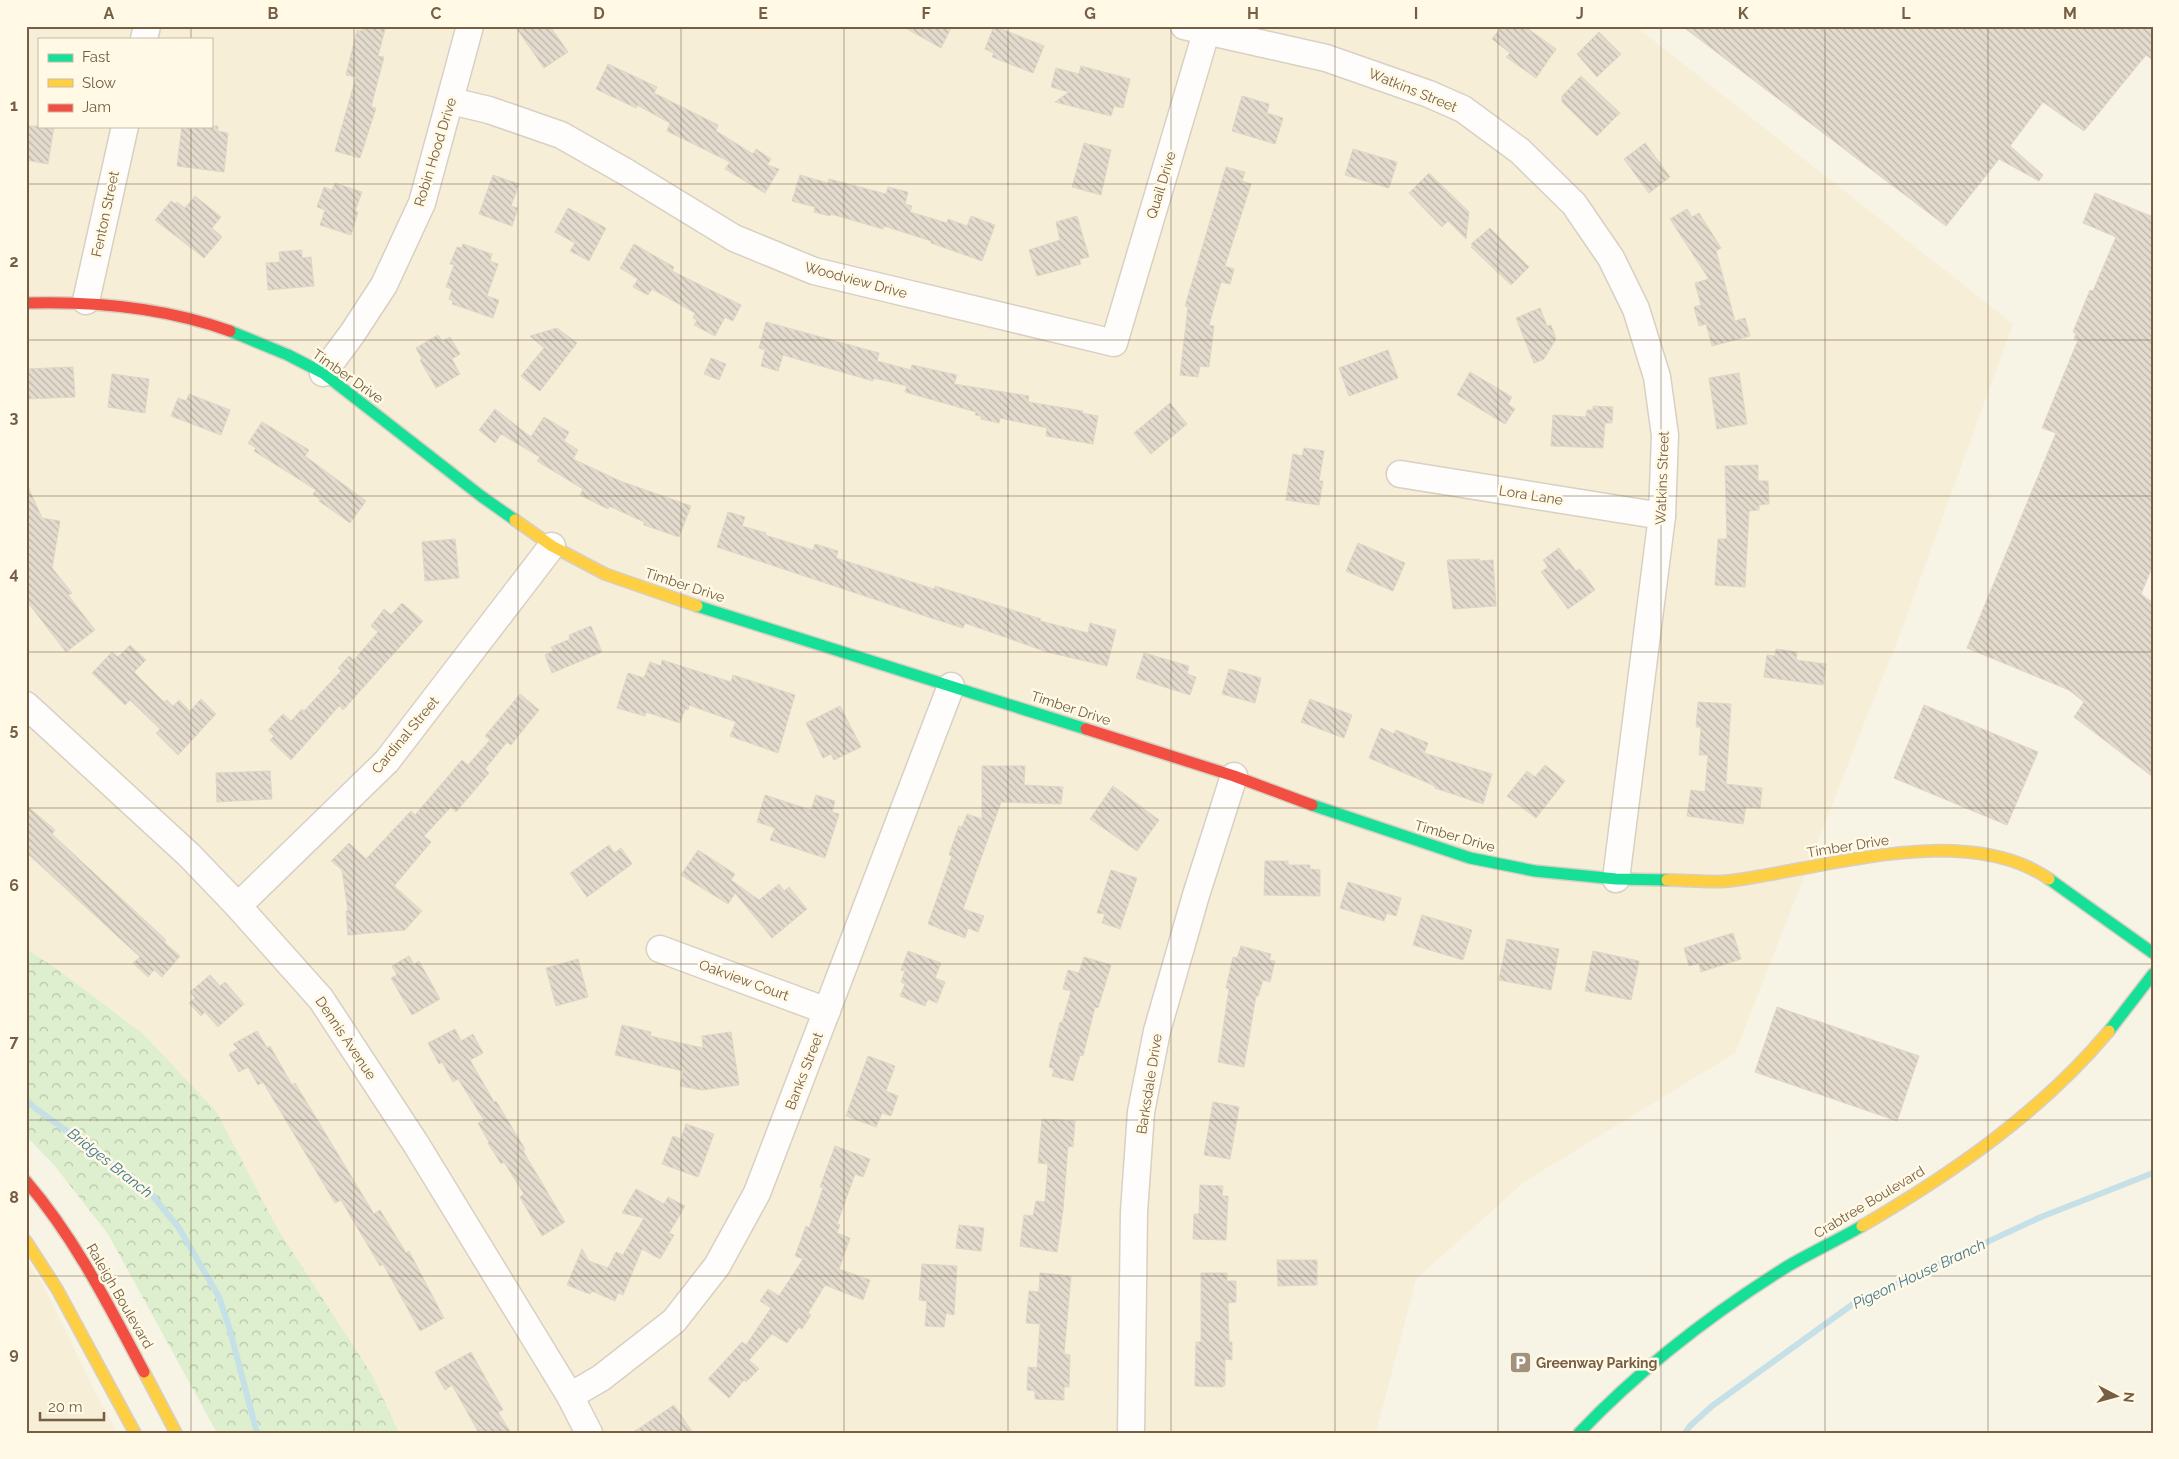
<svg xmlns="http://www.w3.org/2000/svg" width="2179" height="1459" font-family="Raleway,sans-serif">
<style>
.residential{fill:#f6eed7;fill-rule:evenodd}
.forest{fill:url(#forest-crowns)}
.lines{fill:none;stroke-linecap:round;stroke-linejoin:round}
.stream{stroke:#c6e0e8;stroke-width:6}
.building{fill:url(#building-back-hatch);stroke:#e0d6c7}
.street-casing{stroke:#d8d0c3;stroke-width:29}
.fast-casing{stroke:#d7d0c2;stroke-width:14}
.slow-casing{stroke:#d7d0c2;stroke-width:14}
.jam-casing{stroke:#d7d0c2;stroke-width:14}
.street{stroke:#fefdfb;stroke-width:26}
.fast{stroke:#16e098;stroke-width:11}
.slow{stroke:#ffcf43;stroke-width:11}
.jam{stroke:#f24e42;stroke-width:11}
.grid{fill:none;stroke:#755e44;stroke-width:1;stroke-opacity:0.55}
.labels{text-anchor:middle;stroke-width:5;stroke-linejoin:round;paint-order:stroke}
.street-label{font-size:14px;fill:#755e44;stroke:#fff9e6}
.poi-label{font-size:14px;font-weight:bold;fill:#755e44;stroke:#fff9e6;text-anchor:start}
.water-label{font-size:15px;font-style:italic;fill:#3f7893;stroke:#fff9e6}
.neatline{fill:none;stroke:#755e44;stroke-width:2}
.grid-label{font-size:16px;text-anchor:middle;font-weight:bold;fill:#755e44}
</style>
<defs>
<pattern id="forest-crowns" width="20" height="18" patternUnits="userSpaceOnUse" patternTransform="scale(1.25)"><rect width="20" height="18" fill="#ddefce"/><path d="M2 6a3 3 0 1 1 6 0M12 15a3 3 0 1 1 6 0" fill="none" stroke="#b8c5a9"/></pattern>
<pattern id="building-back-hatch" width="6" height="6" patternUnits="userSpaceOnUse" patternTransform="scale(1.25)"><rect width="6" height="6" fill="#e3dbcd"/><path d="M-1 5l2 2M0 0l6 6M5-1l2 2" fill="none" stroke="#bdb5a8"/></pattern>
</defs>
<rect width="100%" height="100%" fill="#f7f3e5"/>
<g class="residential">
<path d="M26,26H1635L2013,324L1896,645L1870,708L1735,1053L1524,1182L1416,1279L1376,1433H257L26,1099ZM39,39H211V126H39Z"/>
<polygon points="26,1262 41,1281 95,1392 117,1433 26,1433"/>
</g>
<polygon class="forest" points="26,949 57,969 143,1034 216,1111 277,1228 372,1375 399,1433 217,1433 108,1234 54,1165 26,1136"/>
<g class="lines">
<g class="stream">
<polyline points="26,1099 35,1108 147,1189 179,1228 219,1297 229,1327 257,1433"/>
<polyline points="1685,1433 1690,1426 1712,1406 1853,1304 2041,1217 2153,1173"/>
</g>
</g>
<g class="building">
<polygon points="363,26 386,26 378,56 384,57 371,107 376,108 360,158 335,151 356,77 346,75 357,30 362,31"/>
<polygon points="515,26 550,26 568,52 544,68"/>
<polygon points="902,26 952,26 941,48"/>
<polygon points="994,26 1044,46 1033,73 992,57 994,53 985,49"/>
<polygon points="1502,26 1524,26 1556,49 1536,78 1506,57 1510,53 1492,39"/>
<polygon points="1682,26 2153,26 2153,60 2146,55 2084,131 2043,102 2010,146 2043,175 2039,181 1999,159 1946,226"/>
<polygon points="1599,32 1621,54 1597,77 1577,54"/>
<polygon points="608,64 657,87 654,93 718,125 716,131 753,154 756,149 771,159 767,165 779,169 765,193 725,169 730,162 667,131 670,123 637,105 636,108 596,89"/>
<polygon points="1081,66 1130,79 1123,108 1114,106 1111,116 1055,102 1069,92 1051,87 1056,68 1079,74"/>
<polygon points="1581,76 1620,113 1597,136 1562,102 1562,96"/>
<polygon points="1242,96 1269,104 1267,113 1283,118 1275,144 1232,131"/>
<polygon points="26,126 54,126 48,164 26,160"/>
<polygon points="182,126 218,126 218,131 228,133 224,172 177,166"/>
<polygon points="1084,143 1111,150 1101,195 1072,187"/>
<polygon points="1645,143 1670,177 1649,193 1624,159"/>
<polygon points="1353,149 1397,162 1389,188 1345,175"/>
<polygon points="1226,167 1245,172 1242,181 1251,184 1225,266 1234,269 1230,284 1221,282 1209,325 1214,326 1209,367 1200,366 1198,377 1180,375 1188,307 1185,306"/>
<polygon points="1429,173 1469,212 1466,239 1448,221 1442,227 1409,193"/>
<polygon points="493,175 519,184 511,206 518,208 512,226 479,214"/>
<polygon points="800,175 828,183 829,179 886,194 888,187 908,192 905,204 912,206 910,212 947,223 948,219 967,226 971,216 995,225 982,261 931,243 931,241 884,226 883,229 831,214 830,216 814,212 815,207 792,201"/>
<polygon points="335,183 362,192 355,211 358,212 351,235 320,225 325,210 317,207 324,187 332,190"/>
<polygon points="2095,193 2153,217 2153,565 2141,594 2153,603 2153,777 2074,717 2084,702 2069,690 1967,648 2056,433 2042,428 2078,340 2074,339 2076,334 2073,332 2090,290 2093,291 2116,237 2083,223"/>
<polygon points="195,196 221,217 212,228 222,237 204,258 155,220 171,201 175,204 177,202 185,208"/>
<polygon points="568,208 606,228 589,261 570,251 575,243 555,232"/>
<polygon points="1687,209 1692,217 1699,213 1721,248 1716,251 1735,321 1745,318 1750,336 1712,346 1706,324 1699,326 1694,307 1701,305 1695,283 1709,279 1670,219"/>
<polygon points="1077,216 1089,257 1079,259 1081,264 1037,276 1029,250 1060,240 1056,222"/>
<polygon points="1490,228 1529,267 1511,285 1471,247 1473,245 1471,244"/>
<polygon points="463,244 492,254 490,261 498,264 487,296 499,300 493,318 452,304 453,301 449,299 452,289 446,287 454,265 450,264 457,247 462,248"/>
<polygon points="634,244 674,267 672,271 741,305 733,321 725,317 715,336 694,325 697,320 693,318 695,313 652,289 648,295 633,287 638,279 620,268"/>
<polygon points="302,250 302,258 311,257 314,286 268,290 266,263 280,262 279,252"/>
<polygon points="1540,308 1547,326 1551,325 1556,339 1544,359 1534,363 1516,318"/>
<polygon points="766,322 879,353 877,361 911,370 912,365 957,375 954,384 1029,396 1028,402 1083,411 1082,413 1098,416 1093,444 1046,436 1047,428 1000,418 999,423 981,419 981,416 975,415 976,412 905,392 907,386 874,378 873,381 783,355 778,371 761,366 765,350 759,348"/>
<polygon points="557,328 577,343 540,391 521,376 544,348 530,336"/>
<polygon points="438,335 442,341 450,337 460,354 452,359 460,374 436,388 420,360 422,359 416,348"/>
<polygon points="1388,350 1398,378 1349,396 1339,368"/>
<polygon points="711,358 726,364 719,380 704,374"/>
<polygon points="73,367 75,397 26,399 26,369"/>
<polygon points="1470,372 1512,397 1508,404 1515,409 1505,424 1457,395"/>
<polygon points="1739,373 1747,424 1717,429 1709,378"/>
<polygon points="112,374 149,379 145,413 108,407"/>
<polygon points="189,394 230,410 221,435 171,416 178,398 186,401"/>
<polygon points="1170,403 1187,424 1151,454 1134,433"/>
<polygon points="1593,406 1613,407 1612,423 1605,423 1603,448 1551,446 1553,415 1586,417 1587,410 1593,410"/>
<polygon points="495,409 531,437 544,417 569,432 564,441 578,450 573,459 620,481 691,506 679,537 644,525 644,522 609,506 608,509 580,495 583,489 537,461 540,457 501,434 495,443 479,430"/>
<polygon points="262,422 309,450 305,456 366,501 350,523 319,501 321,500 313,494 316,490 254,451 256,448 248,443"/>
<polygon points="1304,448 1324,451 1319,481 1323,481 1319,505 1286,500 1293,454 1302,456"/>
<polygon points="1758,465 1758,481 1768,481 1769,504 1759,505 1759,510 1749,511 1745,587 1715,585 1718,539 1727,539 1725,466"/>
<polygon points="26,482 42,518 60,521 52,568 72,593 68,595 95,630 66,652 26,600"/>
<polygon points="728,512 745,517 742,526 766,533 765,535 813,550 815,544 838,551 836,558 934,589 935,586 987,602 1041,619 1040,621 1088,633 1090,623 1116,630 1107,666 1047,652 965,623 963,628 922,615 717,547"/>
<polygon points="455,539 459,578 425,581 422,542"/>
<polygon points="1358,543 1405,563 1393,591 1346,571"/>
<polygon points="1559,548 1576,571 1580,569 1595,590 1568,609 1541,572 1548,567 1543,560"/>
<polygon points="1480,559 1480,561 1493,560 1496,606 1453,609 1447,560"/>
<polygon points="402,603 423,621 343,710 339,706 291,760 270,740 274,736 268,730 283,714 291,721 302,709 304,711 341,671 338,668 349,656 354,660 378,632 371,626 384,609 391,615"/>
<polygon points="591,626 602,652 552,673 545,655 553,651 551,647 570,639 569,635"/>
<polygon points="130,645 146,660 134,672 164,702 167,700 173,706 179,700 190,711 201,699 216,714 178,755 156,733 160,729 130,700 125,705 92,673 112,652 118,657"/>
<polygon points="1776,649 1797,652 1796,660 1826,664 1823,685 1764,677 1767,655 1775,656"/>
<polygon points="1144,653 1189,666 1187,674 1196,677 1190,695 1136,678"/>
<polygon points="662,660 731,682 733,675 795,695 778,753 730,736 736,722 689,705 688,710 685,709 680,723 646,712 645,716 617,708 628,673 644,678 650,662 661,666"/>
<polygon points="1229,669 1261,678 1255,703 1222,694"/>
<polygon points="520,694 539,710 511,745 507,742 485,769 489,773 456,812 451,807 424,836 431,842 394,886 422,911 405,930 348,935 346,911 348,911 342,870 331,861 349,843 366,859 411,811 415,815 462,760 468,765 490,740 485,736"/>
<polygon points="1310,699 1352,715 1344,738 1301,722"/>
<polygon points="1698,702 1731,704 1726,784 1762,788 1760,808 1746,807 1743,824 1687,816 1691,790 1705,792 1708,755 1699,755 1701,727 1696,727"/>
<polygon points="1924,705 2038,752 2007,825 1894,778"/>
<polygon points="840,706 861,747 834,760 831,754 823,758 806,723"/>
<polygon points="1381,728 1394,734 1396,730 1428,743 1424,753 1492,774 1483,804 1435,788 1435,786 1369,758"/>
<polygon points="1545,765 1565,781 1536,818 1507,796 1527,771 1535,777"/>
<polygon points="982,766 1025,766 1024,785 1063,787 1061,804 1001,802 963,909 984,916 978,932 968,928 965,938 928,924 952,856 949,855 959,826 962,827 967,814 982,819"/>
<polygon points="270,771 272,799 217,802 216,773"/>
<polygon points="1113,786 1159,820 1137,851 1090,819"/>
<polygon points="765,795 811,810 816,795 835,801 832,812 839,814 825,858 770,840 775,828 757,822"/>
<polygon points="26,805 55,830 52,834 166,940 164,942 180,956 162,977 154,970 148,977 133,963 140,957 26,852"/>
<polygon points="609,845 614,853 621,848 632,864 587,897 570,873"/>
<polygon points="698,850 735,874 731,880 759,900 779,884 784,891 789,887 807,909 772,938 735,893 728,904 681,875"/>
<polygon points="1265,861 1288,861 1288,865 1310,865 1310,869 1320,870 1320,896 1264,895"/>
<polygon points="1111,870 1137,878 1120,929 1102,923 1105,914 1097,913"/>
<polygon points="1348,882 1401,898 1396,916 1387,913 1384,921 1340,908"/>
<polygon points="1422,915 1472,930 1463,960 1413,945"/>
<polygon points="1733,933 1741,959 1701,972 1699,963 1689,966 1684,948"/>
<polygon points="1507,939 1559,949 1551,990 1499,980"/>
<polygon points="1241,946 1271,954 1269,960 1275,961 1270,982 1263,980 1258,996 1256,996 1244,1067 1218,1062 1229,989 1226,988 1233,957 1237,958"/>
<polygon points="908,951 941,963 935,978 945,982 937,1003 928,999 925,1006 900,996 905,984 901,982 905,971 901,970"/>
<polygon points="1593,951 1639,961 1631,1000 1585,991"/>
<polygon points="409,956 414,964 419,961 440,999 412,1015 391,978 397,975 392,966"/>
<polygon points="1084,957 1111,965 1098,1008 1095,1007 1083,1056 1080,1055 1073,1081 1052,1076 1054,1069 1049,1067 1060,1022 1062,1023 1071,991 1063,989 1068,970 1079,973"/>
<polygon points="578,959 588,997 556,1006 546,968"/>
<polygon points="210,975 220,986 225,982 244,1004 218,1027 205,1012 201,1016 189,1003 195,998 190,992"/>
<polygon points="1777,1007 1919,1056 1897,1121 1755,1072"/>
<polygon points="622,1025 651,1032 650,1036 703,1048 702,1036 731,1032 739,1085 702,1090 680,1086 683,1071 615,1055"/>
<polygon points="455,1029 461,1041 473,1034 483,1053 470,1060 494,1102 496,1101 525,1149 523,1151 565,1222 542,1236 520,1197 524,1194 504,1162 501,1164 488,1143 489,1142 478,1123 484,1120 458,1079 453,1082 442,1062 439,1064 428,1043"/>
<polygon points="257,1031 267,1048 270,1046 292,1085 295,1083 374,1214 380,1210 406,1253 409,1251 444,1318 420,1331 383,1264 380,1266 341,1200 335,1203 263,1082 258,1085 248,1067 239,1072 229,1054 238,1049 233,1044"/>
<polygon points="868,1056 895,1066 886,1091 898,1096 891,1116 882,1113 876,1127 846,1116"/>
<polygon points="1213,1102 1239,1107 1230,1159 1204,1155"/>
<polygon points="1042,1119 1075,1121 1073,1147 1068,1146 1063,1210 1057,1252 1020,1246 1024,1215 1033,1216 1036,1201 1045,1202 1048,1164 1038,1163"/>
<polygon points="686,1124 714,1134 698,1177 662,1164 673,1136 681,1139"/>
<polygon points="835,1146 870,1159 863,1177 855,1174 837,1224 840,1225 837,1233 850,1238 839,1269 870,1280 863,1300 825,1285 808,1313 811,1315 802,1329 799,1327 787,1343 772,1334 749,1360 759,1369 746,1382 744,1380 729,1398 708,1379 742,1342 746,1345 771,1308 760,1301 768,1289 779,1296 803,1259 795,1256 806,1226 809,1228 823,1188 820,1187"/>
<polygon points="1200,1185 1223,1186 1222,1196 1228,1196 1226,1240 1193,1239 1194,1214 1199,1214"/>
<polygon points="636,1189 664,1204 668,1197 685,1206 669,1233 674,1235 660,1259 642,1249 623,1295 618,1293 615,1301 592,1291 590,1294 567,1285 582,1249 589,1261 608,1268 616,1252 623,1255 644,1218 622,1213"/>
<polygon points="959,1225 984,1228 981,1251 956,1248"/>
<polygon points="1277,1260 1317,1260 1317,1285 1278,1286"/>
<polygon points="922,1264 957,1266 954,1315 946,1313 944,1327 925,1326 927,1301 919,1300"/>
<polygon points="1040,1273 1071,1276 1064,1354 1070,1355 1069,1387 1064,1387 1064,1400 1035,1399 1035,1391 1027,1390 1028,1367 1037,1368 1040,1324 1026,1323 1029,1291 1039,1292"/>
<polygon points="1201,1273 1227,1273 1227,1281 1236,1281 1236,1302 1228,1303 1229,1342 1232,1342 1232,1360 1225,1359 1225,1385 1223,1387 1195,1386 1196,1342 1201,1342"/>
<polygon points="471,1352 503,1410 498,1412 511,1433 479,1433 452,1385 445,1390 435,1372"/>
<polygon points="674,1405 693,1433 632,1433"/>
</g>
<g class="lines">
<defs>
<g id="street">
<polyline points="1184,26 1326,58 1429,94 1463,109 1520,151 1574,204 1611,258 1636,309 1657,377 1665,435 1662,516 1616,879"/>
<polyline points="144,39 147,26"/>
<polyline points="451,101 489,110 561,135 626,172 734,238 814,271 1114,343 1208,26"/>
<polyline points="86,301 125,126"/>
<polyline points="323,373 352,334 384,285 422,203 470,26"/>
<polyline points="1400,474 1662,516"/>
<polyline points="26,705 189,855 238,906 321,999 416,1144 570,1396 589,1433"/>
<polyline points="238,906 387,761 552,546"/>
<polyline points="660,949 827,1011"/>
<polyline points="570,1396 601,1378 674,1321 717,1266 757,1193 951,686"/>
<polyline points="1131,1433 1134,1212 1141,1112 1157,1031 1196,895 1234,776"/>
</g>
<g id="fast">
<polyline points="230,331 288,355 323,373 481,496 515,520"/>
<polyline points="697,606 1086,729"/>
<polyline points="1312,805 1470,858 1535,871 1616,879 1667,880"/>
<polyline points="2049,879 2153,953"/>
<polyline points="2109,1031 2153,974"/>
<path d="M1579,1433C1641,1368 1711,1314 1788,1266C1812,1252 1838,1240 1862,1226"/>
</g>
<g id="slow">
<polyline points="515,520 552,546 605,574 697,606"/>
<path d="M1667,880C1687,880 1708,883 1728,881C1821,870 1965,820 2049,879"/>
<path d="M1862,1226C1953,1173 2041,1112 2109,1031"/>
<polyline points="26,1241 57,1289 135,1433"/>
<polyline points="144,1372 176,1433"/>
</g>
<g id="jam">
<path d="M26,303C96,301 164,307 230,331"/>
<polyline points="1086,729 1234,776 1312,805"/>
<path d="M26,1181C75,1238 109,1306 144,1372"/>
</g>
</defs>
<use href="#street" class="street-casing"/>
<use href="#fast" class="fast-casing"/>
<use href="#slow" class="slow-casing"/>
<use href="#jam" class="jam-casing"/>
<use href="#street" class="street"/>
<use href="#fast" class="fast"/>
<use href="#slow" class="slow"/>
<use href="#jam" class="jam"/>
</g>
<path class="grid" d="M191,26V39M354,26V1433M518,26V1433M681,26V1433M844,26V1433M1008,26V1433M1171,26V1433M1335,26V1433M1498,26V1433M1661,26V1433M1825,26V1433M1988,26V1433M191,126V1433M26,184H2153M26,340H2153M26,496H2153M26,652H2153M26,808H2153M26,964H2153M26,1120H2153M26,1276H2153"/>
<defs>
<symbol id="parking-square" viewBox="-11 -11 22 22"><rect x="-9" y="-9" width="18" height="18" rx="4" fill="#a2927c" stroke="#fff9e6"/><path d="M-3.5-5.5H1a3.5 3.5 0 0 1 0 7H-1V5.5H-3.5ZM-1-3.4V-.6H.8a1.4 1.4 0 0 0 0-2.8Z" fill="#fff"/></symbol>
</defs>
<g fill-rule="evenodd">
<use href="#parking-square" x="1508" y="1350" width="25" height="25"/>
</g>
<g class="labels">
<g class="street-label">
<text transform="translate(1413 90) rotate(22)" y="5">Watkins Street</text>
<text transform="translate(435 152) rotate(-73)" y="5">Robin Hood Drive</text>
<text transform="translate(1161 185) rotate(-73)" y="5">Quail Drive</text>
<text transform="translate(105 214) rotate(-78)" y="5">Fenton Street</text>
<text transform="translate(856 280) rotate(15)" y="5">Woodview Drive</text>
<text transform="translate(348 376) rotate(35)" y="5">Timber Drive</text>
<text transform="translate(1662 478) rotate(-88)" y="5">Watkins Street</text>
<text transform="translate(1531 495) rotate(9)" y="5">Lora Lane</text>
<text transform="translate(685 585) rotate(18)" y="5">Timber Drive</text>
<text transform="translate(1071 708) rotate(18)" y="5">Timber Drive</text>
<text transform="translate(405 735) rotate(-50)" y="5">Cardinal Street</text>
<text transform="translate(1455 836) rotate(16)" y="5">Timber Drive</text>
<text transform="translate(1848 846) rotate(-9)" y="5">Timber Drive</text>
<text transform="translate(744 980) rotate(20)" y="5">Oakview Court</text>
<text transform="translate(346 1038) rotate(56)" y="5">Dennis Avenue</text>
<text transform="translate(804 1071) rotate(-69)" y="5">Banks Street</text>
<text transform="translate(1149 1084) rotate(-81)" y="5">Barksdale Drive</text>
<text transform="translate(1869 1202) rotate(-31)" y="5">Crabtree Boulevard</text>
<text transform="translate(120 1296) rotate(60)" y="5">Raleigh Boulevard</text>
</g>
<g class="poi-label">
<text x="1536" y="1368">Greenway Parking</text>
</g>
<g class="water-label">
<text transform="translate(110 1163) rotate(38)" y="5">Bridges Branch</text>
<text transform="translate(1919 1274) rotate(-25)" y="5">Pigeon House Branch</text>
</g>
</g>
<rect width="2179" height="1459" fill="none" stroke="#fff9e6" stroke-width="55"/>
<rect x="38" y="38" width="175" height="90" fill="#fff9e6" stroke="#c8bba5"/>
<rect x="48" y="54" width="25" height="8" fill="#16e098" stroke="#c8bba5"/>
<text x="82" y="62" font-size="15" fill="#755e44">Fast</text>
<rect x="48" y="79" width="25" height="8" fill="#ffcf43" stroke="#c8bba5"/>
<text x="82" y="88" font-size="15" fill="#755e44">Slow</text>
<rect x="48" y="104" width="25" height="8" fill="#f24e42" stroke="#c8bba5"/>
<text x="82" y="112" font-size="15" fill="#755e44">Jam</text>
<g transform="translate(2116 1396) rotate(96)" stroke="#fff9e6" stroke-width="4" paint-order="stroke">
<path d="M0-4L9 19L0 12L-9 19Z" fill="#755e44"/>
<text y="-8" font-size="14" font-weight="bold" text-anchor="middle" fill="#755e44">N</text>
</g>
<path d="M40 1412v8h64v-8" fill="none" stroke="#755e44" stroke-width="2.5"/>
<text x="48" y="1412" font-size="15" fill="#755e44" stroke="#fff9e6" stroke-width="4" paint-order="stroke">20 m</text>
<rect x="28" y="28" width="2124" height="1404" class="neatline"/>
<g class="grid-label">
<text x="109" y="19">A</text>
<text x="273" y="19">B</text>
<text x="436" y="19">C</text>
<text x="599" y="19">D</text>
<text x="763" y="19">E</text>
<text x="926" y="19">F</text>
<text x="1090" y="19">G</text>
<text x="1253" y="19">H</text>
<text x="1416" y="19">I</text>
<text x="1580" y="19">J</text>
<text x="1743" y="19">K</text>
<text x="1906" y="19">L</text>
<text x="2070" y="19">M</text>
<text x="14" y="111">1</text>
<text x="14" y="267">2</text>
<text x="14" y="423">3</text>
<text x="14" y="579">4</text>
<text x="14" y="735">5</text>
<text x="14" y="891">6</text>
<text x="14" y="1047">7</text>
<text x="14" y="1203">8</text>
<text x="14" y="1359">9</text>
</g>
</svg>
